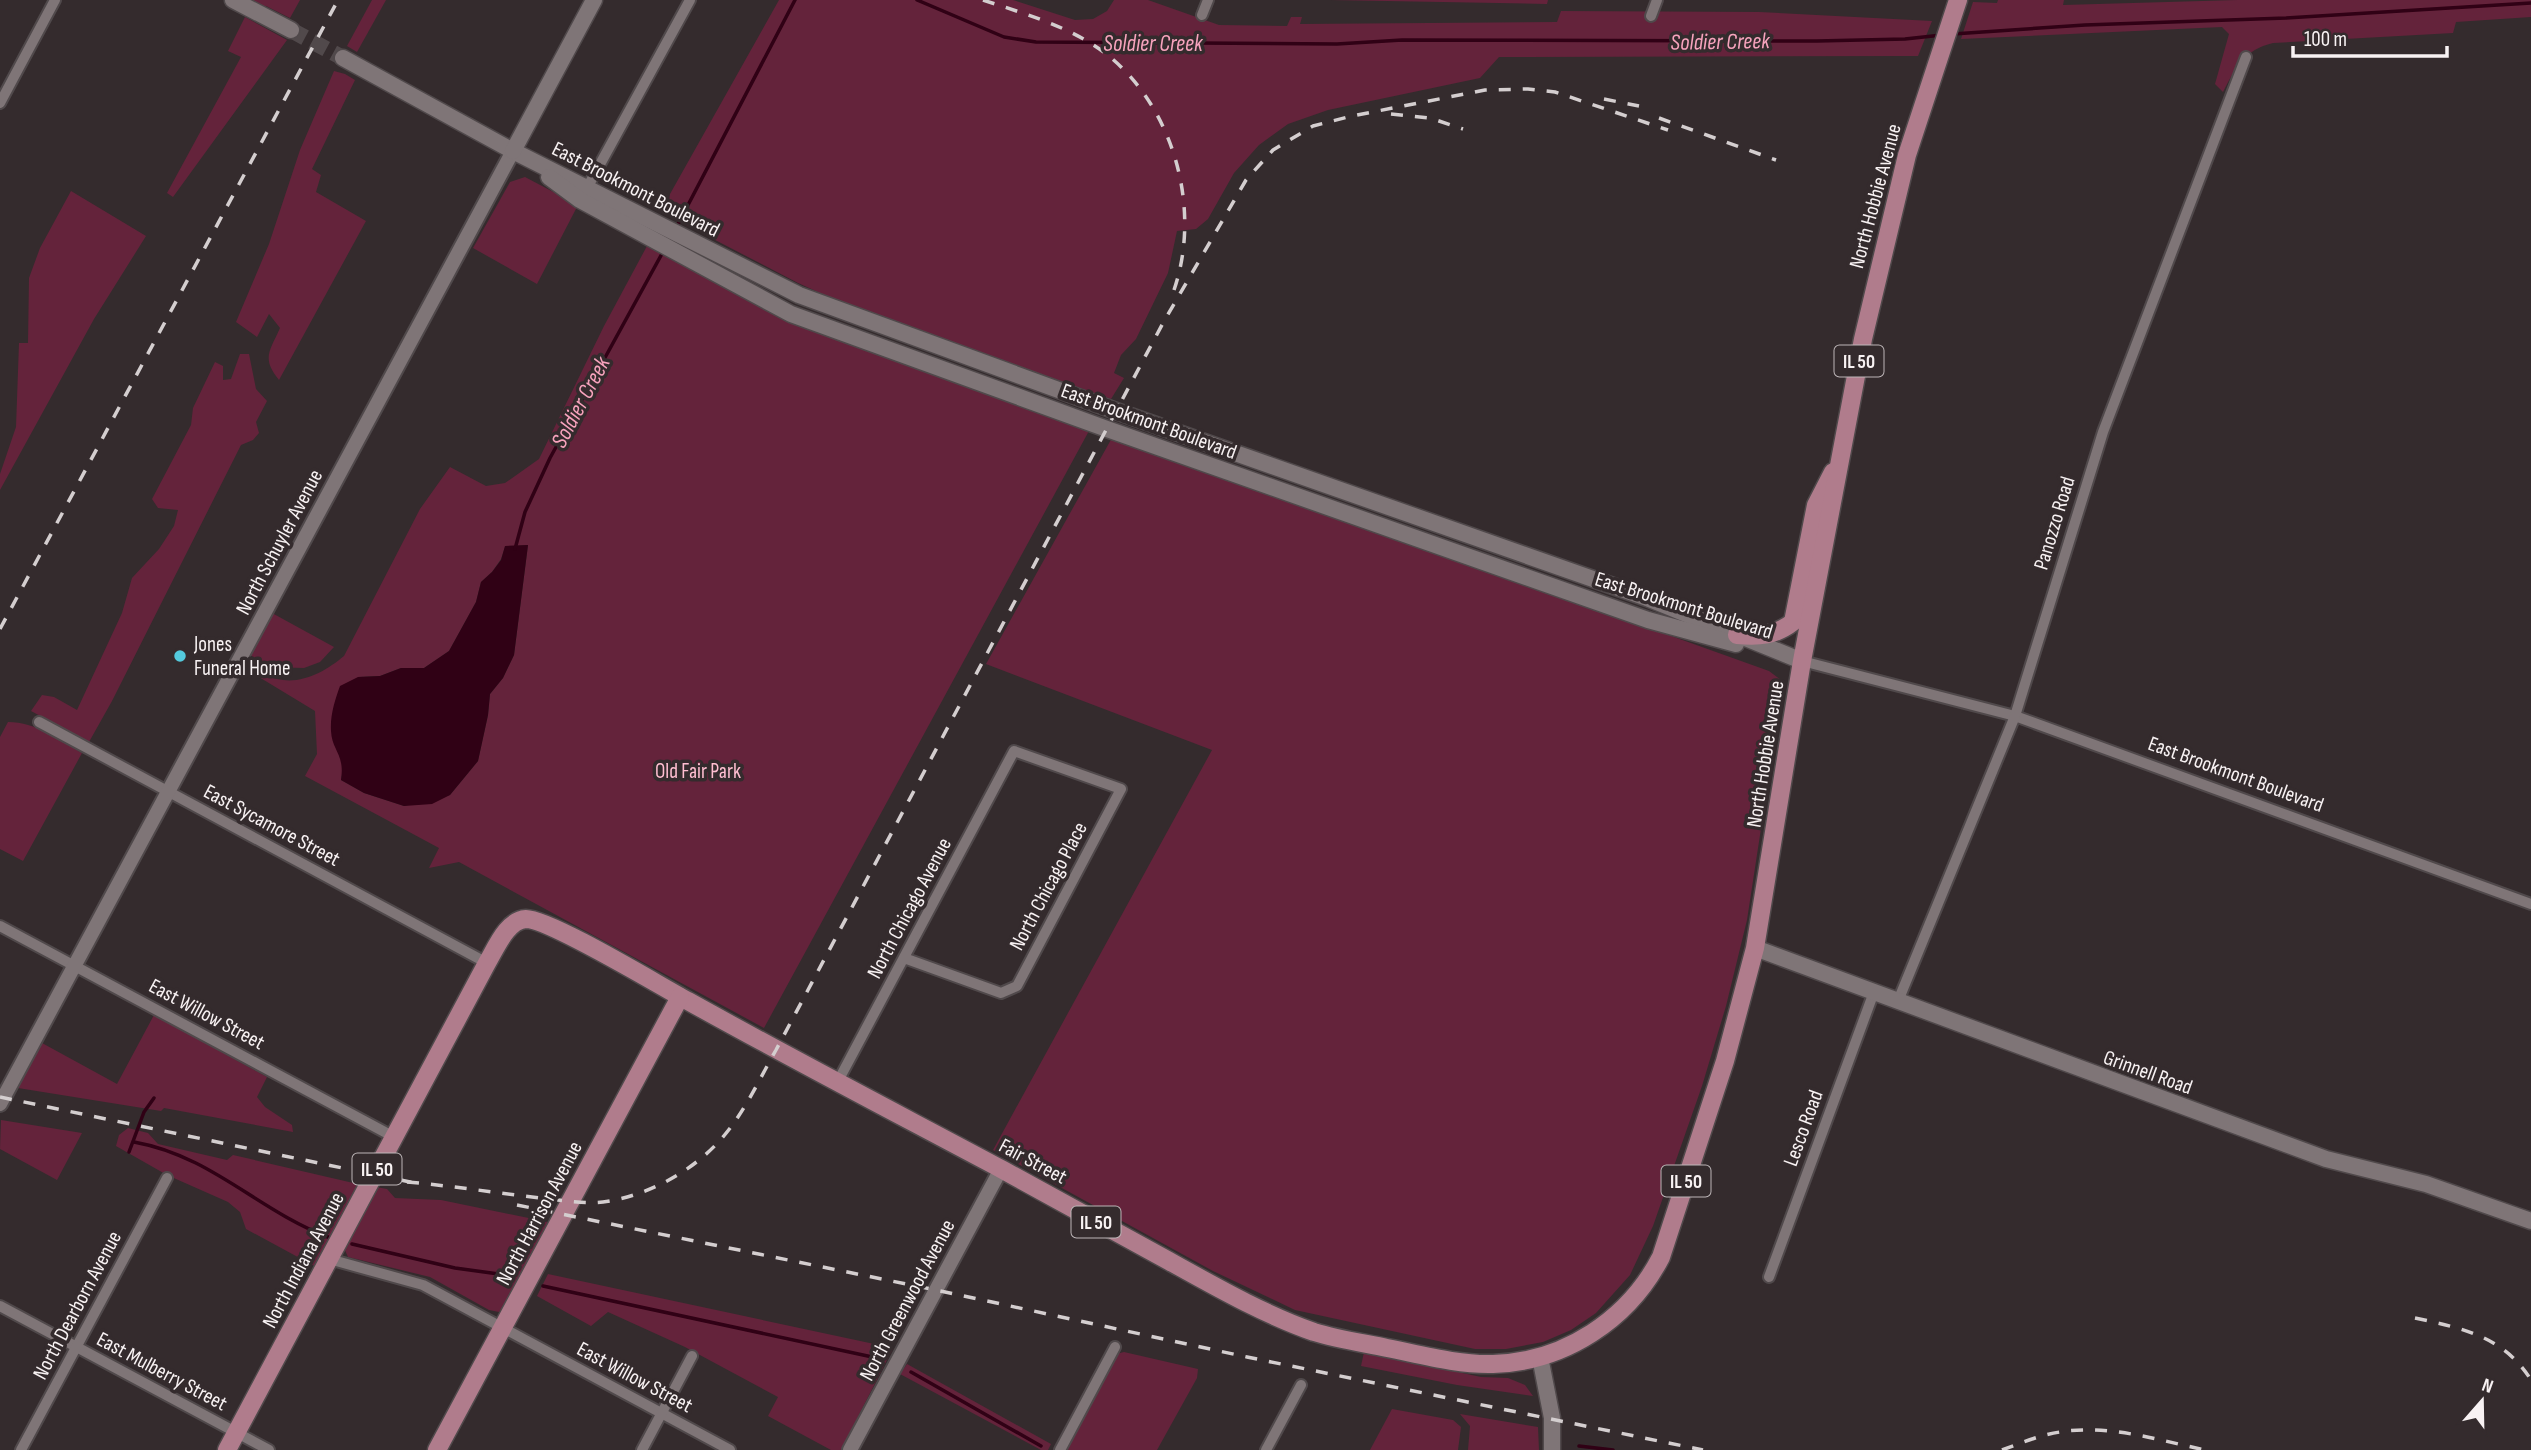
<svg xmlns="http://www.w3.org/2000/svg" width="2531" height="1450" font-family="'Sofia Sans Condensed',sans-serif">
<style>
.green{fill:#64233b;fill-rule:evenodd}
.water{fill:#300115}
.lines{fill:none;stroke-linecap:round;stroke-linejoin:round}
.stream{stroke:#300115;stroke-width:3.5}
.secondary-tunnel{stroke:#51494b;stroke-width:16;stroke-dasharray:16 8;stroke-linecap:butt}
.minor-casing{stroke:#50494b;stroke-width:14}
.tertiary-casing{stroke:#50494b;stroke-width:18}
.secondary-casing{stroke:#50494b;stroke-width:19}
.primary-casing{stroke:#50494b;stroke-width:21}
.minor{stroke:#7f7577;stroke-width:10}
.tertiary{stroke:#7f7577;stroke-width:14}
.secondary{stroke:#7f7577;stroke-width:16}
.primary{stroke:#b07c8c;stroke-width:18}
.rail{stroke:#d4cecf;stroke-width:3.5;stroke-dasharray:12 12;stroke-linecap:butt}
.poi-dot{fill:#54cadd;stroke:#342b2d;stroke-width:2.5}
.labels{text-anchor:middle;stroke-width:7;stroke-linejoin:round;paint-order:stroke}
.shield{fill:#342b2d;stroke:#bdb6b8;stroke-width:2}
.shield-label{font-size:19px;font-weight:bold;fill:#f8f2f3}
.street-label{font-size:21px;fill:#f8f2f3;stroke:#342b2d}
.poi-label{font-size:21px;fill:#f8f2f3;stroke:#342b2d;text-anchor:start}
.park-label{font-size:21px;fill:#ffbed1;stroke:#342b2d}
.water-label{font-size:23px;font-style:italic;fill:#f7a3bd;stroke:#342b2d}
</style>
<rect width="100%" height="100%" fill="#342b2d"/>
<g class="green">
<polygon points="245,0 300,0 290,18 266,6 264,9"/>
<polygon points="372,0 386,0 357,52 347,46"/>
<polygon points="779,0 1013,0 1075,20 1093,19 1107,11 1114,0 1148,0 1219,25 1287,26 1291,17 1302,17 1300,24 1557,22 1561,11 1759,12 1932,21 1918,56 1499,57 1480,78 1328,110 1288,124 1259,145 1234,173 1208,219 1196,229 1177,231 1168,273 1136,339 1121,355 1114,373 1124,378 1111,399 840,302 798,283 667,215 670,194"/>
<polygon points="1330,0 1548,0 1547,4"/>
<path d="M1998,0H2064L2063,5L2237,0H2531V17L2456,22L2453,33L2273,43C2244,50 2236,67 2223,92L2215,84L2229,34L2222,27L1961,39L1973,2L1997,3Z"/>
<polygon points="245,17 287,40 173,197 167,193 241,57 228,51"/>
<path d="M334,71L345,74L355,80L312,169L321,175L316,192L366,221L279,380C261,358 270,351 280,328L269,314L257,337L236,322L269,244L300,150Z"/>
<polygon points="525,177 578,205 537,284 473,248 510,182"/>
<polygon points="71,191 146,236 94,319 0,490 0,474 16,427 19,343 28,343 29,278 40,248"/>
<path d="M647,246L784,316L1090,429L764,1028L459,862L429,868L439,848L305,776L317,754L315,711L244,668L247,665C258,668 267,677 277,679C302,685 326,671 344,656L420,509L450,467L486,486L505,483L539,459L604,326ZM528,545L514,655L503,678L490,694L488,715L478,761L450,795L404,806L364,793L341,780L358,677L380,676L401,668H424L449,651L476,602L481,582L492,572L501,559L505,547Z"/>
<polygon points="240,354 249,354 256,389 267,401 256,422 259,433 253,440 241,445 112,701 89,742 31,711 42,695 54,697 77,710 122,613 132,578 159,549 174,526 178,510 158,508 152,499 191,425 193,408 215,362 223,366 223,380 231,379"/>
<polygon points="1113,436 1769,671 1781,680 1781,698 1747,920 1726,1006 1702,1086 1653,1226 1630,1275 1596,1313 1571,1330 1543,1342 1506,1349 1475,1349 1295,1310 1213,1271 993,1150 1212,750 986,664"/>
<polygon points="272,613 334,647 320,662 304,668 269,667 250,655"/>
<path d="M8,722C36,722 59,740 82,753L23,861L0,849V737Z"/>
<polygon points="154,1015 267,1077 257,1097 265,1107 292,1125 293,1132 164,1108 161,1111 18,1088 42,1043 117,1084"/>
<polygon points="1,1120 82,1133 57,1180 0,1149"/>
<polygon points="128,1128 148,1133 158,1144 227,1160 233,1155 362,1185 318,1268 246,1229 240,1212 228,1202 167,1175 116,1146 119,1135"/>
<polygon points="376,1187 387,1189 395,1198 441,1200 548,1222 503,1308 499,1312 489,1310 430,1277 348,1257 344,1248"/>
<polygon points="548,1274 893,1348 841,1450 831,1450 768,1416 778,1397 685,1347 608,1312 591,1326 537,1296"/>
<polygon points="1124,1352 1198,1369 1197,1378 1157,1450 1064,1450 1116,1354"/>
<polygon points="1364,1352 1481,1377 1508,1378 1525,1385 1533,1396 1457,1385 1361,1366"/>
<polygon points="907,1364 1051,1444 1048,1450 1041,1450 900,1374"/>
<polygon points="1392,1409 1453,1420 1461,1427 1458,1450 1370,1450"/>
<polygon points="1460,1414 1538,1427 1539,1450 1468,1450 1470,1426"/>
</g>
<path class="water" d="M528,545L514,655L503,678L490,694L488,715L478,761L450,795L432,804L404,806L364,793L341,780C345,754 332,751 331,731C330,715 335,700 340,686L358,677L380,676L401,668H424L449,651L476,602L481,582L492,572L501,560L505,546Z"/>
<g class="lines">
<g class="stream">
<polyline points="917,0 1004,37 1036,42 1337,44 1402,40 1817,41 1905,39 1942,35"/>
<polyline points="1953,34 2085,25 2286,18 2531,3"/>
<polyline points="676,228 795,0"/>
<polyline points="515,549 525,512 550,458 664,250"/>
<path d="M134,1142C212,1156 257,1210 328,1237"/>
<polyline points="129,1152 144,1112 154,1098"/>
<polyline points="352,1244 455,1268 506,1275"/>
<polyline points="543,1286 877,1358"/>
<polyline points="911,1372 1041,1446"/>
<polyline points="1579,1446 1613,1450"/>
</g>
<polyline class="secondary-tunnel" points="291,30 343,58"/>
<defs>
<g id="minor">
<polyline points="1202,15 1208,0"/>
<polyline points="1651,16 1657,0"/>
<polyline points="0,103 55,0"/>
<polyline points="587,188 690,0"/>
<polyline points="1802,661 2015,716 2531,904"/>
<polyline points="39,722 487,963"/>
<polyline points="0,926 394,1137"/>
<polyline points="1898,1001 2015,716 2103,432 2246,57"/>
<polyline points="837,1083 1014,751 1121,789 1017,986 1001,993 904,958"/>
<polyline points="329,1259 423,1285 730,1450"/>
<polyline points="1769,1277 1874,992"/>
<polyline points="0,1306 269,1450"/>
<polyline points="21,1450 167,1178"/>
<polyline points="642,1450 692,1356"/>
<polyline points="1060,1450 1115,1347"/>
<polyline points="1266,1450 1301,1385"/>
</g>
<g id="tertiary">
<polyline points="0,1104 513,151"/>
<polyline points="850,1450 1001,1169"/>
</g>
<g id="secondary">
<polyline points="233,0 291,30"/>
<polyline points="343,58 513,151 799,295 1116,411 1647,598 1802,661"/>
<polyline points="513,151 594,0"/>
<polyline points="549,177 580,200 791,314 1107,429 1648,620 1736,644"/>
<polyline points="1755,948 2326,1159 2426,1184 2531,1221"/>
<polyline points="1540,1357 1552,1418 1552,1450"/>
</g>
<g id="primary">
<path d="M1737,635C1759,637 1775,636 1793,622L1816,505L1833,472"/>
<path d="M227,1450L487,963C496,948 507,920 526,919C550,919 660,986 688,1001C792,1059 898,1114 1003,1170C1058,1200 1114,1231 1169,1261C1216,1287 1263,1314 1314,1332C1337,1339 1363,1343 1387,1348C1422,1355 1458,1365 1493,1364C1565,1362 1629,1319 1661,1257L1725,1061L1755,948L1802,661L1863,339L1907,155L1958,0"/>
<polyline points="437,1450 680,997"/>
</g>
</defs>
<use href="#minor" class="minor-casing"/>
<use href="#tertiary" class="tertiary-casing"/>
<use href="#secondary" class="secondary-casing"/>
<use href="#primary" class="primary-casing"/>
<use href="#minor" class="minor"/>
<use href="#tertiary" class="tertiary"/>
<use href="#secondary" class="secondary"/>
<use href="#primary" class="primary"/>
<g class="rail">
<path d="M983,0C1025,14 1069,26 1105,53C1174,106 1202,209 1174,290"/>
<polyline points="1604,99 1639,106"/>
<polyline points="1391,114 1430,118 1463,129"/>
<polyline points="1659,118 1776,160"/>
<polyline points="0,629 338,0"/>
<polyline points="0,1097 415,1183"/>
<path d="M407,1182C455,1186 502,1194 550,1199C568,1201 585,1204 603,1202C649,1196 698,1169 727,1132C747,1107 760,1078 776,1050L1163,323L1246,180L1273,150L1313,126L1352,116L1485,90L1528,89L1555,92L1668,130"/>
<polyline points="517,1205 936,1290 1247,1357 1703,1450"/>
<path d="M2415,1318C2461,1328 2504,1336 2531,1380"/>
<path d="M2002,1450C2021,1443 2040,1435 2060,1432C2108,1424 2158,1440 2205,1450"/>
</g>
</g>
<circle class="poi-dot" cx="180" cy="656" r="7"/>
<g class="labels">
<g class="shield">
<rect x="1834.5" y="345.5" width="49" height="31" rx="5"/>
<rect x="352.5" y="1153.5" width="49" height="31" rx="5"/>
<rect x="1661.5" y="1165.5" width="49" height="31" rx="5"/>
<rect x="1071.5" y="1206.5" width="49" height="31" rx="5"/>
</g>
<g class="shield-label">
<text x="1859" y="368">IL 50</text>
<text x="377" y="1176">IL 50</text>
<text x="1686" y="1188">IL 50</text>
<text x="1096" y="1229">IL 50</text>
</g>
<g class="street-label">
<text transform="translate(636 189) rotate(27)" y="7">East Brookmont Boulevard</text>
<text transform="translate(1875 196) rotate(-75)" y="7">North Hobbie Avenue</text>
<text transform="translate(1149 421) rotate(20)" y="7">East Brookmont Boulevard</text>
<text transform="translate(2054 523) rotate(-73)" y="7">Panozzo Road</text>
<text transform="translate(279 542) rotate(-62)" y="7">North Schuyler Avenue</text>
<text transform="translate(1684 605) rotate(17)" y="7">East Brookmont Boulevard</text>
<text transform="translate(1765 754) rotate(-81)" y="7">North Hobbie Avenue</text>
<text transform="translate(2236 774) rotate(20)" y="7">East Brookmont Boulevard</text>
<text transform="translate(272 825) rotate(28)" y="7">East Sycamore Street</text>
<text transform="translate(1048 886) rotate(-62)" y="7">North Chicago Place</text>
<text transform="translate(909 908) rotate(-62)" y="7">North Chicago Avenue</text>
<text transform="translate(207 1014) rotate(28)" y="7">East Willow Street</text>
<text transform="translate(2148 1072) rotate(20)" y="7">Grinnell Road</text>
<text transform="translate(1803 1128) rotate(-70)" y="7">Lesco Road</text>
<text transform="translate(1033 1161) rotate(28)" y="7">Fair Street</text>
<text transform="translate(539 1213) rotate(-62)" y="7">North Harrison Avenue</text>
<text transform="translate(303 1260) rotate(-62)" y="7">North Indiana Avenue</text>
<text transform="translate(907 1300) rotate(-62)" y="7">North Greenwood Avenue</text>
<text transform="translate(77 1305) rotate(-62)" y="7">North Dearborn Avenue</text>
<text transform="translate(162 1371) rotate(28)" y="7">East Mulberry Street</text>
<text transform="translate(635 1377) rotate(28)" y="7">East Willow Street</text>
</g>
<g class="poi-label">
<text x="194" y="651">Jones<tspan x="194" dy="24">Funeral Home</tspan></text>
</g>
<g class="park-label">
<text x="698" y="778">Old Fair Park</text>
</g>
<g class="water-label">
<text transform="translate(1720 41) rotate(-1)" y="8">Soldier Creek</text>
<text x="1153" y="51">Soldier Creek</text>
<text transform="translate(580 402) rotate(-62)" y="8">Soldier Creek</text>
</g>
</g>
<g transform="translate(2482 1401) rotate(20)" stroke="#342b2d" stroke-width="5" paint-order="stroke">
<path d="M0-5L12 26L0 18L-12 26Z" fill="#f8f2f3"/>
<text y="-10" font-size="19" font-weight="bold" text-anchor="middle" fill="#f8f2f3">N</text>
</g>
<path d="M2293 46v10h154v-10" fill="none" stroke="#f8f2f3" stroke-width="3.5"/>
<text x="2304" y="46" font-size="21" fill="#f8f2f3" stroke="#342b2d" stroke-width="5" paint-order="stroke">100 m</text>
</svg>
